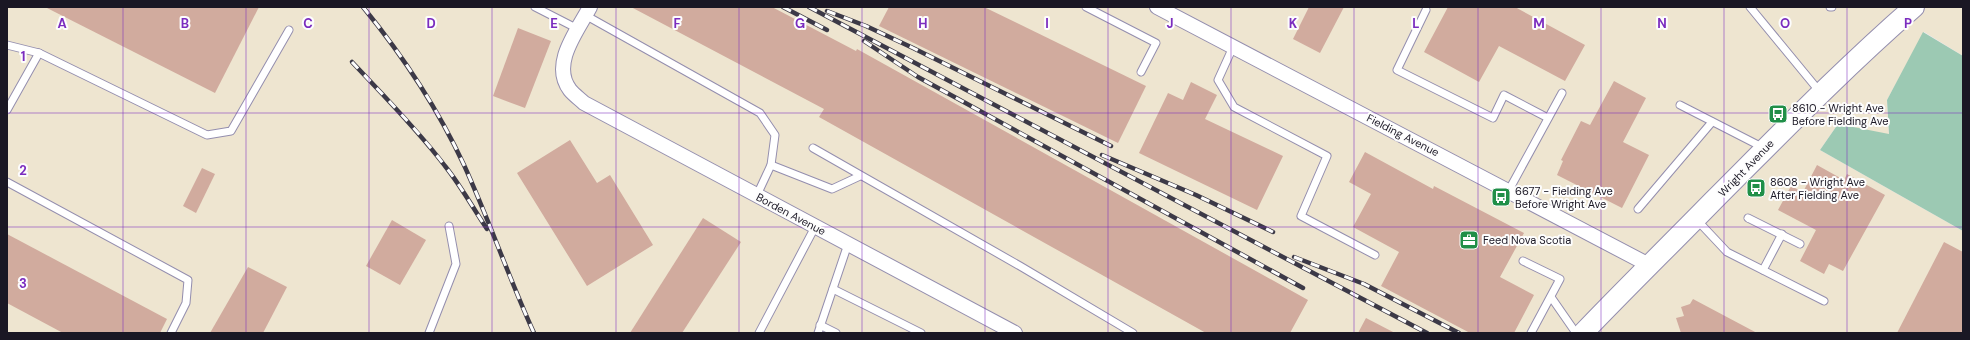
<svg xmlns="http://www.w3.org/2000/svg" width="1970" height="340" font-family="'DM Sans',sans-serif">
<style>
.industrial{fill:#eee5d0}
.green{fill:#9cc9b3}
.building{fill:#d1ab9e}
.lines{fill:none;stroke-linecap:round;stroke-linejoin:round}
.lane-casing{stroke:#948eae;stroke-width:9}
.street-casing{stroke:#948eae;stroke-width:16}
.secondary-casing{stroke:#948eae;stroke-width:22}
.lane{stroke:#fff;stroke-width:7}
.street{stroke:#fff;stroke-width:14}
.secondary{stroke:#fff;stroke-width:20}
.rail-casing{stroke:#3c3947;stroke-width:4.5}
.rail{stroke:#fdfdfd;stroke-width:3;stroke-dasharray:9;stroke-linecap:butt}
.grid{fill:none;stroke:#7b2cbf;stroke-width:1;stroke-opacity:0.55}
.labels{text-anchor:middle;stroke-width:4;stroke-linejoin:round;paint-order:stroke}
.poi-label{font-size:11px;fill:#1a1724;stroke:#fdfdfd;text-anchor:start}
.street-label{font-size:11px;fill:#1a1724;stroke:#fdfdfd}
.grid-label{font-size:13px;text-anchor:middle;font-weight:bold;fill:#7b2cbf;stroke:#fdfdfd;stroke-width:4;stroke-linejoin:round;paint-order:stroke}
</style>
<rect width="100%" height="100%" fill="#f0edfc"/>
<polygon class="industrial" points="7,7 1963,7 1963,56 1924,32 1887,100 1889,135 1838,124 1820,150 1963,231 1963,333 7,333"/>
<polygon class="green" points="1923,32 1963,56 1963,231 1820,150 1838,124 1889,134 1887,100"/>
<g class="building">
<polygon points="45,7 259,7 215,93"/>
<polygon points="631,7 772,7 856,51 857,49 1308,300 1290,333 1206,333 819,117 824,109"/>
<polygon points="889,7 984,7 1146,86 1118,143 879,26"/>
<polygon points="1309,7 1344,7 1320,53 1293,39"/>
<polygon points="1448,7 1515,7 1585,45 1565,81 1499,46 1479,82 1424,52"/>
<polygon points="518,28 551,41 525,108 493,96"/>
<polygon points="1614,81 1646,98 1623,142 1649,155 1622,208 1557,175 1563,161 1561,160 1581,121 1590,125"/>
<polygon points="1191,82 1217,95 1205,119 1283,156 1257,210 1139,153 1168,93 1183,100"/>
<polygon points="570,140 597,183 610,175 653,245 587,286 517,173"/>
<polygon points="1365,152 1433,189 1434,186 1524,233 1500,277 1534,295 1514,333 1470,333 1381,286 1399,252 1353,227 1371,194 1349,182"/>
<polygon points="1817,165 1844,180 1847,174 1885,195 1843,271 1829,264 1824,274 1800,261 1816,230 1778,210 1791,186 1803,192"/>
<polygon points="202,168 215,174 196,213 183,206"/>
<polygon points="703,218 741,242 682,333 630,333"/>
<polygon points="392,220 426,240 400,285 366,266"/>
<polygon points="7,234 167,319 160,333 63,333 7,303"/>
<polygon points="1944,242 1963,252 1963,333 1897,333"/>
<polygon points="248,267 287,287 263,333 210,333"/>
<polygon points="1693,299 1757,333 1681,333 1676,318 1684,316 1681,307 1690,304"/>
<polygon points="1366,318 1395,333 1358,333"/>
</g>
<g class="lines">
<defs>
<g id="lane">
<polyline points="535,7 578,29"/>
<polyline points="1086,7 1156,43 1141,72"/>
<polyline points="1750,7 1820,92"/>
<polyline points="1830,7 1832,7"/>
<polyline points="1426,10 1397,70 1493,118 1504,95 1548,118"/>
<polyline points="585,15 760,113 775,135 771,165 757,195"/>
<polyline points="7,45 39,53"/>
<polyline points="1233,47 1218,80 1234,107 1327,156 1301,216 1375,255"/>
<polyline points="1680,105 1764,148"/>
<polyline points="7,110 39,53 207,135 231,131 289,30"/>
<polyline points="813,148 1020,266 1133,333"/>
<polyline points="771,165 832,189 860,176"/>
<polyline points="7,182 188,280 186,303 171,333"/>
<polyline points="1509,190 1562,93"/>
<polyline points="1638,209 1712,122"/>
<polyline points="1748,218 1800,244"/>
<polyline points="1696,219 1727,252 1824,301"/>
<polyline points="1523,261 1560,279 1531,333"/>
<polyline points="1763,270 1782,234"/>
<polyline points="833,289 921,333"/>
<polyline points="1551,297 1576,333"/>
<polyline points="820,325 836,333"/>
<polyline points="429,333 456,264 449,226"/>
<polyline points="759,333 815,227"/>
<polyline points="818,333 848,244"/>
</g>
<g id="street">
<path d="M590,7C578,30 550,64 570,90C574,95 580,99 584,103L1015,333"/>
<polyline points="1157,7 1649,265"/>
</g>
<path id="secondary" d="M1583,333C1626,288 1670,245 1713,201C1779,135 1843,69 1914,7"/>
</defs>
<use href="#lane" class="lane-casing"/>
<use href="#street" class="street-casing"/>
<use href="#secondary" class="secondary-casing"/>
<use href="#lane" class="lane"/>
<use href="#street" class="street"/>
<use href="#secondary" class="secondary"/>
<defs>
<g id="rail">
<path d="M363,7C403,56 437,107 464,165C489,220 509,278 534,333"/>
<polyline points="783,7 827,30"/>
<polyline points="809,7 1427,333"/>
<polyline points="827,11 866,26 913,48 1111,146"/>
<polyline points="864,41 918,77 1303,288"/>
<path d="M352,62C383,95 417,129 445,166C461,186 473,208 487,229"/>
<polyline points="1102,155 1196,195 1273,232"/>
<polyline points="1294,257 1364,284 1459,333"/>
</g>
</defs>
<use href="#rail" class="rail-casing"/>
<use href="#rail" class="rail"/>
</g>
<path class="grid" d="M123,7V333M246,7V333M369,7V333M492,7V333M616,7V333M739,7V333M862,7V333M985,7V333M1108,7V333M1231,7V333M1354,7V333M1478,7V333M1601,7V333M1724,7V333M1847,7V333M7,113H1963M7,227H1963"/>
<defs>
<symbol id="bus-square" viewBox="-11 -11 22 22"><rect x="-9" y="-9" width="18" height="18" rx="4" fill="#208f48" stroke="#fdfdfd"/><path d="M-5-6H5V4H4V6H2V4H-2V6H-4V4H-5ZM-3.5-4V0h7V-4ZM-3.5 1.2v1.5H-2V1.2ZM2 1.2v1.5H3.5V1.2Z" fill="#fff"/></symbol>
<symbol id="office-square" viewBox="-11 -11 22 22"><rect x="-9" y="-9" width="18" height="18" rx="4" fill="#208f48" stroke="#fdfdfd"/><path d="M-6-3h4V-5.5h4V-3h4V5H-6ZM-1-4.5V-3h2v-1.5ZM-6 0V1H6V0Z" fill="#fff"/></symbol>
</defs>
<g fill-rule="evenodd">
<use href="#bus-square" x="1767" y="103" width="22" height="22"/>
<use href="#bus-square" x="1745" y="177" width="22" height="22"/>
<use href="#bus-square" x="1490" y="186" width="22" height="22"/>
<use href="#office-square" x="1458" y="229" width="22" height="22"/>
</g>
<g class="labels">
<g class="poi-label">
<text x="1792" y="112">8610 - Wright Ave<tspan x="1792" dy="13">Before Fielding Ave</tspan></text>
<text x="1770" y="186">8608 - Wright Ave<tspan x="1770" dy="13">After Fielding Ave</tspan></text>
<text x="1515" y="195">6677 - Fielding Ave<tspan x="1515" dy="13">Before Wright Ave</tspan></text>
<text x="1483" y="244">Feed Nova Scotia</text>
</g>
<g class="street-label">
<text transform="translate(1403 135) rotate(27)" y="4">Fielding Avenue</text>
<text transform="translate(1746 168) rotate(-46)" y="4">Wright Avenue</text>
<text transform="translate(791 214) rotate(28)" y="4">Borden Avenue</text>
</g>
</g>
<g class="grid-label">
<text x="62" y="28">A</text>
<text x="185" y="28">B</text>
<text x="308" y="28">C</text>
<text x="431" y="28">D</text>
<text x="554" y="28">E</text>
<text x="677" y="28">F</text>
<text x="800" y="28">G</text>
<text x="923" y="28">H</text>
<text x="1047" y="28">I</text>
<text x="1170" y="28">J</text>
<text x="1293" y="28">K</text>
<text x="1416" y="28">L</text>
<text x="1539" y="28">M</text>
<text x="1662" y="28">N</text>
<text x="1785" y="28">O</text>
<text x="1908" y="28">P</text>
<text x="23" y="61">1</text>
<text x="23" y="175">2</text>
<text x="23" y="288">3</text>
</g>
<rect width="1970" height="340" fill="none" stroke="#1a1724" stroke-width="16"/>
</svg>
